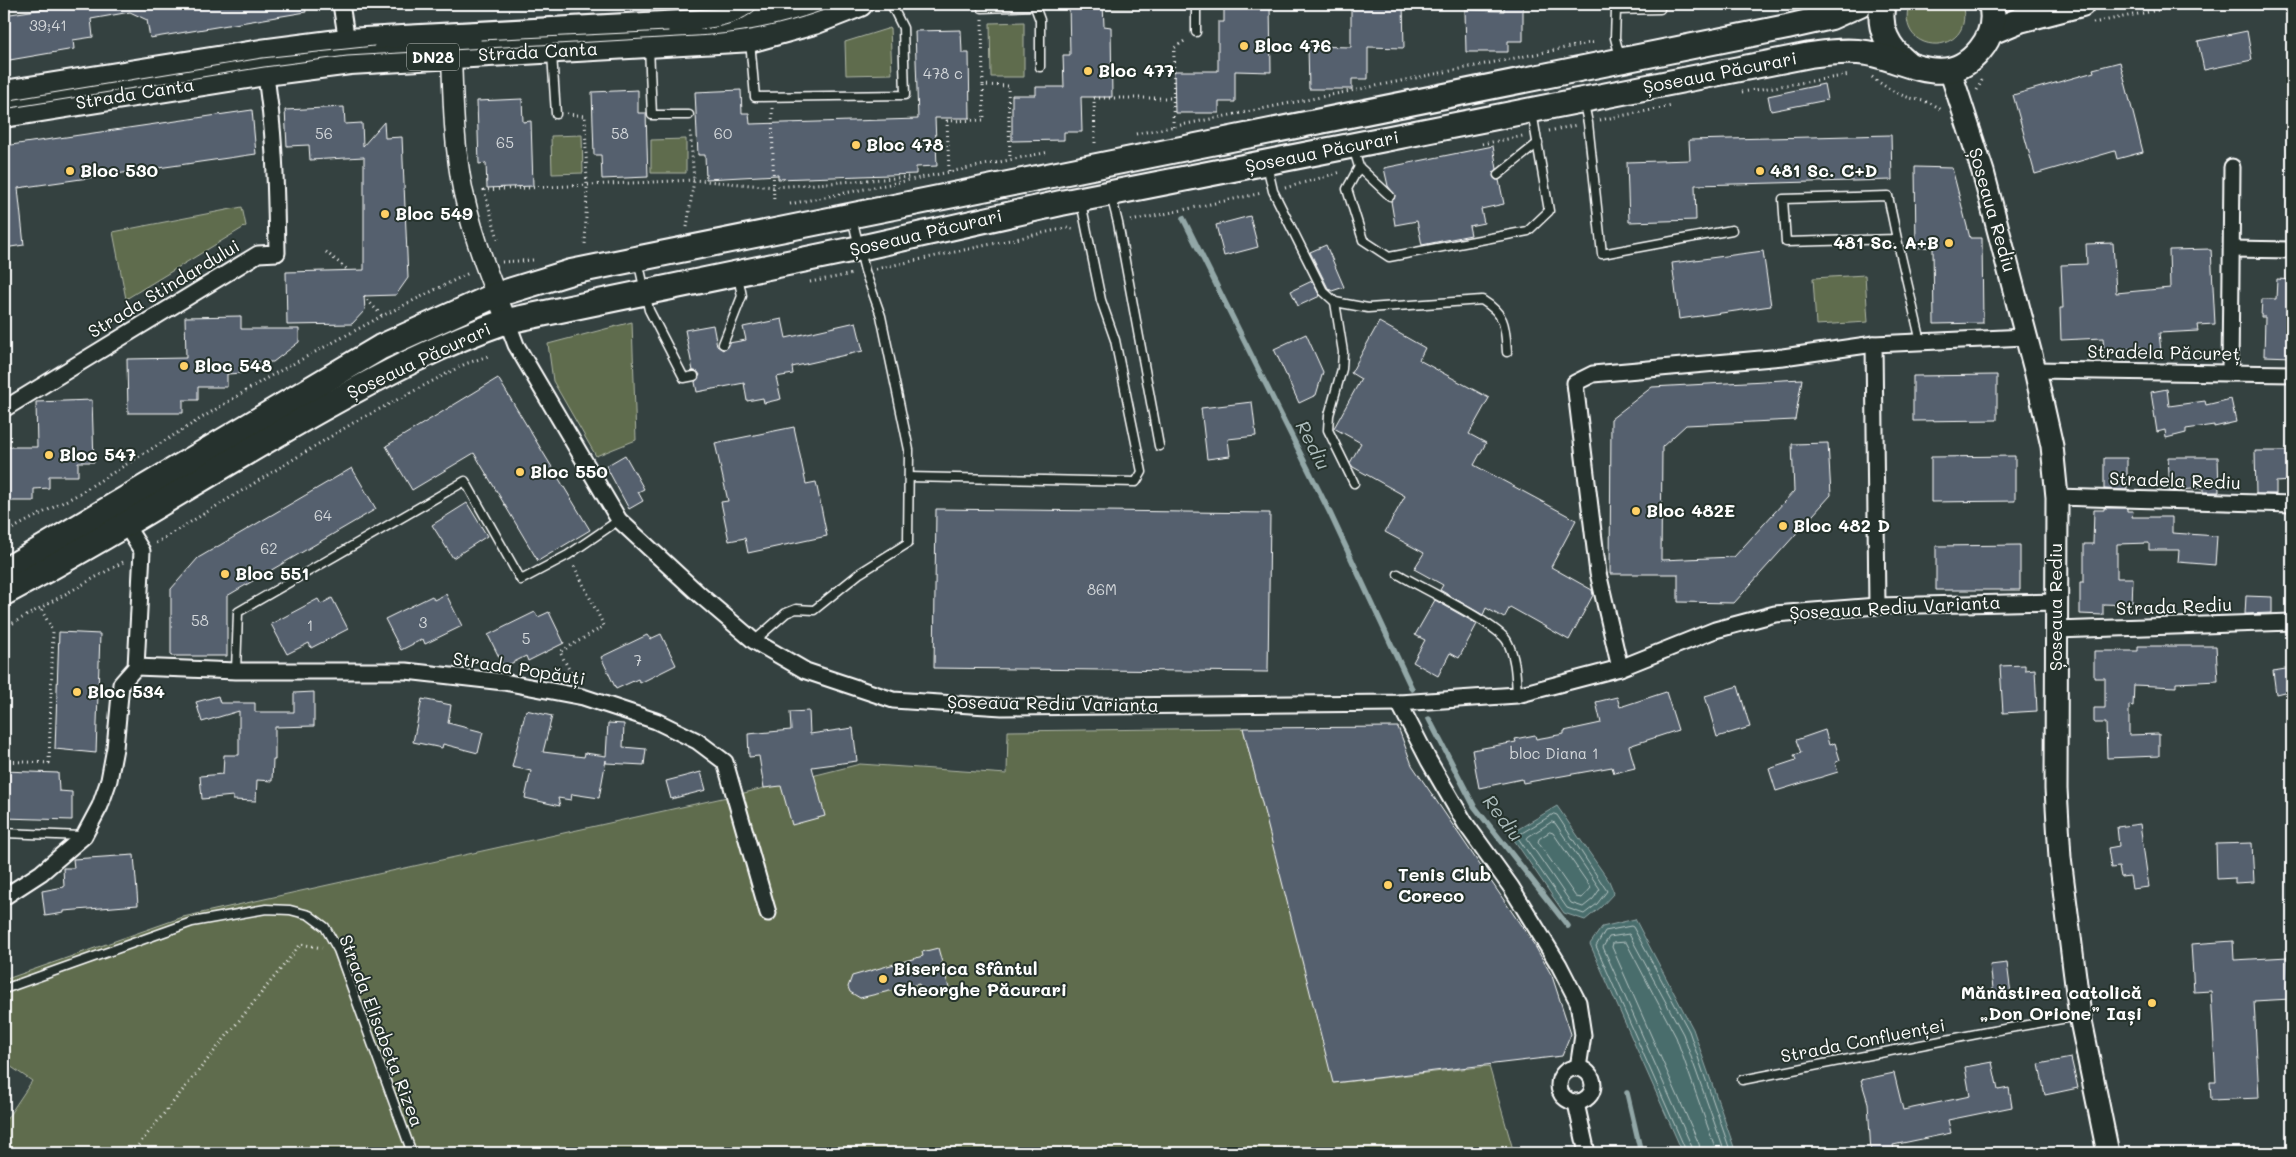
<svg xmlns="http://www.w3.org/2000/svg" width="2296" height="1157" font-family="Mali,sans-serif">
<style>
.green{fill:#5f6c4d;stroke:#afb6a6}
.water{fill:#496d6c;stroke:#92a7a7}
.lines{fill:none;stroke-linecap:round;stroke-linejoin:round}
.shore{stroke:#b6c5c4;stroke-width:1}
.stream{stroke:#92a7a7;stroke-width:5.5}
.building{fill:#54616e;stroke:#fff}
.service-casing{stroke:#fff;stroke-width:11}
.minor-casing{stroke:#fff;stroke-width:19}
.tertiary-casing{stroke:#fff;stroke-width:22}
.secondary-casing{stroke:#fff;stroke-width:25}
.primary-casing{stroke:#fff;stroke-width:28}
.path{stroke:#fff;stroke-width:3;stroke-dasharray:1 4;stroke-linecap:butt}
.service{stroke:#26332d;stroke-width:8}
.minor{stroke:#26332d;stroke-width:15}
.tertiary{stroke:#26332d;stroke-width:19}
.secondary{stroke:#26332d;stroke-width:21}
.primary{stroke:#26332d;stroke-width:24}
.tram{stroke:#fff;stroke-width:1}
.poi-dot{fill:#ffd166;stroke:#26332d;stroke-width:2}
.labels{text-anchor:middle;stroke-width:4;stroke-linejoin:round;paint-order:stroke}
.number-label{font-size:15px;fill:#d4d8db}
.shield{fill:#26332d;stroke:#bec2c0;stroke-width:1}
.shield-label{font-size:16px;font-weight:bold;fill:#fff}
.poi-label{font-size:18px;font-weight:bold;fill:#fff;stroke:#26332d;text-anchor:start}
.street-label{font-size:18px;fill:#fff;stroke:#26332d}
.water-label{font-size:19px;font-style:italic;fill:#adbdbd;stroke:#26332d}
</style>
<rect width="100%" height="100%" fill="#344140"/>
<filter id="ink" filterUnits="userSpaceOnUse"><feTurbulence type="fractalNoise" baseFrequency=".02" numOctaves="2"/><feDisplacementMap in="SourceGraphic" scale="10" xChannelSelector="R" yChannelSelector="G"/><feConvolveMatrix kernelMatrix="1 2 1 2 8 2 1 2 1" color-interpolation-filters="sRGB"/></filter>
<g filter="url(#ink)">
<g class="green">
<polygon points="1111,4 1180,4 1180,7 1111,8"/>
<path d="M1909,4H1962C1977,57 1894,58 1909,4Z"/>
<polygon points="1024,22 1024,77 991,77 990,23"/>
<polygon points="890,28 892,74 846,75 845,42"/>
<polygon points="582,135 583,173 552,174 551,136"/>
<polygon points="686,139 686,173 651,173 651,140"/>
<polygon points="242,207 246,226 126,299 113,232"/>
<polygon points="1865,275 1868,322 1816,325 1813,278"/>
<polygon points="632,322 636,440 596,456 553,381 548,344"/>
<polygon points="1243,728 1334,1083 1489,1066 1514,1153 4,1153 4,1123 32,1081 4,1062 4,980 183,917 736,795 860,764 1007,774 1008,731"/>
</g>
<g class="water">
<polygon points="1557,806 1609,881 1614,893 1601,907 1585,920 1564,913 1510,834"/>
<polygon points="1635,919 1693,1029 1736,1153 1683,1153 1590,944 1602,927"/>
</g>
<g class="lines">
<g class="shore">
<polygon points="1554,814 1557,815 1607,891 1597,904 1584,914 1567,908 1518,838 1519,835"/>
<polygon points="1552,822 1555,823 1600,889 1593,899 1583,907 1571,903 1527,839 1528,837"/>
<polygon points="1550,832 1553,833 1591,888 1582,898 1576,897 1538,842 1539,839"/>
<polyline points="1687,1153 1596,946 1605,931 1631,926 1633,927 1689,1031 1731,1153"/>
<polyline points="1693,1153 1692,1147 1603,947 1609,937 1629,934 1683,1034 1725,1153"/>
<polyline points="1701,1153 1699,1144 1612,947 1613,943 1626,942 1676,1037 1717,1153"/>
</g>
<g class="stream">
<polyline points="1183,218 1330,513 1412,689"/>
<polyline points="1429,719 1474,806 1568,926"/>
<polyline points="1627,1093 1641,1153"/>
</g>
</g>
<g class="building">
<polygon points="76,4 305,4 306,12 150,38 147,20 130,12 91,19 93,37 73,40 74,49 4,61 4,15"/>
<polygon points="1069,4 1103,4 1104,26 1111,27 1112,97 1081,97 1082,132 1064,132 1064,140 1012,141 1012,95 1036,95 1036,87 1064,87 1063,55 1070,55"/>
<polygon points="1224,4 1270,4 1271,72 1235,71 1235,102 1219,102 1219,113 1175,113 1174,71 1218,71 1218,22 1224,22"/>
<polygon points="1351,4 1403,4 1404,48 1368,47 1368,79 1352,79 1352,89 1309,89 1308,46 1351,47"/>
<polygon points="1504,4 1523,4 1523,41 1508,41 1508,52 1466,52 1465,10 1504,11"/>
<polygon points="961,30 962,53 969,53 970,118 935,118 937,166 916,167 916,174 778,179 778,175 706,179 705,155 698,155 695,92 741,90 742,113 749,113 750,124 918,119 915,31"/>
<polygon points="2247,31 2252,60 2204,70 2198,41"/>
<polygon points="2120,62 2143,152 2117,159 2115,151 2035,174 2013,95 2094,72 2093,69"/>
<polygon points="1824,84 1827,100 1771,111 1768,96"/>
<polygon points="638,90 638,113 646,113 648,177 602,179 601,155 594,155 592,92"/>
<polygon points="522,99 523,122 531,121 533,186 487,188 486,163 479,164 477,101"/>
<polygon points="344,107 345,124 362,123 363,146 384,122 385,138 402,137 408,278 396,295 364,296 365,310 352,324 287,325 286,272 364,270 364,157 310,160 309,145 287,146 285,110"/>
<polygon points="252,110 256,154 18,188 24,245 4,248 4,146"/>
<polygon points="1891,135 1892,180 1695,185 1696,220 1629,222 1627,162 1690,160 1689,140"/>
<polygon points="1493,146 1497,169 1493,176 1496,180 1499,180 1504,204 1481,209 1484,223 1469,226 1471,235 1422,245 1417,221 1395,225 1391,201 1394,199 1395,195 1388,186 1384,168"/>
<polygon points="1915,167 1952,168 1970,238 1982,238 1983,323 1934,324 1933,247 1916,248"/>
<polygon points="1250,216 1258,247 1224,256 1216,225"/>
<polygon points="2113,243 2116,293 2170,288 2169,250 2211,249 2215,324 2197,325 2198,331 2159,333 2161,351 2142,353 2141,347 2104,352 2103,338 2061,340 2060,308 2063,308 2061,265 2087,264 2086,244"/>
<polygon points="1326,245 1344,287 1332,291 1328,288 1310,252"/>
<polygon points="1763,251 1771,306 1679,319 1672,263"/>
<polygon points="2277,279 2292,280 2292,357 2264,356 2265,317 2261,317 2262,299 2276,299"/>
<polygon points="1312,281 1320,296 1298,306 1291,291"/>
<polygon points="241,316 241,329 299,329 299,342 273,362 241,362 242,373 227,374 227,387 198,387 198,400 183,400 183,413 128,413 127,359 186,358 185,317"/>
<polygon points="782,319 786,338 856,322 863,351 792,367 793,374 776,377 781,399 764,403 763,398 747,401 744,383 697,392 695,382 700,375 698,372 693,371 685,330 713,325 717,346 723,350 729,343 746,340 743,327"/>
<polygon points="1379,322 1425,348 1419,360 1489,398 1469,434 1486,443 1474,465 1576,520 1551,567 1592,590 1593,595 1569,640 1510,607 1504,618 1486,608 1483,615 1440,590 1443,585 1414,569 1424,553 1385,532 1405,496 1353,467 1350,463 1361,443 1334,428 1361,379 1351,373"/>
<polygon points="1306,334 1323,372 1316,395 1299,403 1274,349"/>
<polygon points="1997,375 1997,420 1913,421 1913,376"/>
<polygon points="498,378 590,530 538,561 474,453 412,490 386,446"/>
<polygon points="1802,379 1795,420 1686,425 1662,447 1661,560 1734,557 1794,491 1792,444 1828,443 1831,495 1734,603 1678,602 1678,574 1610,574 1611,419 1652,387"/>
<polygon points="2167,389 2169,406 2205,401 2206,405 2231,399 2236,422 2214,427 2214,425 2186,429 2186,433 2166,438 2165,430 2157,432 2151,392"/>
<polygon points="92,400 94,462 78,462 78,476 49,476 49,488 34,489 34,501 4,501 4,447 37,447 36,402"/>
<polygon points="1252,402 1256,436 1228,439 1230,456 1207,459 1201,408"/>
<polygon points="794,427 806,484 816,482 827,536 748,553 745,538 729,541 721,502 728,501 715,443"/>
<polygon points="2255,451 2289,451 2290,481 2276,482 2276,494 2256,494"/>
<polygon points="625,455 644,489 638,492 643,501 629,509 606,466"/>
<polygon points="2015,456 2015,501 1931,502 1931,457"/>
<polygon points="2168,457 2218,457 2219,492 2203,492 2203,488 2170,491"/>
<polygon points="2104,458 2127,458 2127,490 2104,489"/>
<polygon points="352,468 376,509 227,596 227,656 171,656 171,589 198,558"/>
<polygon points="467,503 487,536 453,558 432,525"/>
<polygon points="2104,508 2127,508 2127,511 2133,511 2132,517 2172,517 2172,533 2217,536 2215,565 2178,562 2179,550 2149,550 2149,543 2117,544 2117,578 2133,578 2132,605 2103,604 2103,615 2080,614 2080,582 2084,582 2084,544 2093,544 2094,510 2104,510"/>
<polygon points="936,509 1270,513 1268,672 934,668"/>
<polygon points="2020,545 2020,590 1936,590 1936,546"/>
<polygon points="446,594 462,626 425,644 423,639 401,650 385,619 432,596 434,600"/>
<polygon points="2246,596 2272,597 2272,613 2245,614"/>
<polygon points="332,598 348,629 311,648 309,643 287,654 271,624 318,599 321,604"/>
<polygon points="1435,600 1477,624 1459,658 1450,653 1438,676 1413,662 1425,640 1415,635"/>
<polygon points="535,612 538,617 549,612 564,643 528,661 526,656 504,667 488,635"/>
<polygon points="59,632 100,634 96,753 55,749"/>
<polygon points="661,634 676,665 640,683 638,679 616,689 601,657 647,635 650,639"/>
<polygon points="2138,646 2216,646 2218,681 2176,683 2176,687 2134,685 2133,706 2129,705 2129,735 2159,734 2159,756 2107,758 2106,723 2094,723 2094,708 2105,708 2105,678 2094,678 2094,651 2138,651"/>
<polygon points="2025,665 2025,670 2035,669 2037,711 2003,713 2000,666"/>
<polygon points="2292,668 2292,690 2276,694 2273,671"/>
<polygon points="1738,686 1750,727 1717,737 1705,696"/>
<polygon points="314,692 314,726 275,727 275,760 273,760 272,781 257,780 256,801 233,800 233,796 202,799 200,776 223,774 224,755 239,755 239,711 202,722 196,702 218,696 220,703 255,703 255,712 294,712 294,693"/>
<polygon points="1666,692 1678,730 1629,746 1635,768 1614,773 1612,767 1523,783 1522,779 1479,788 1472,750 1516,742 1515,739 1535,735 1536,739 1564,734 1564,731 1601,723 1596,702 1617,697 1620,707"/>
<polygon points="422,699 451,705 448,723 483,732 478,753 443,744 442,748 413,742"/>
<polygon points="526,710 552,716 543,752 584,757 585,753 606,756 608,723 624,724 623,747 646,749 644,765 606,763 606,760 599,798 572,794 571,800 558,798 560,806 525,798 531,771 512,767"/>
<polygon points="809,711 810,734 853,728 857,761 812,767 825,816 792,825 781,786 764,788 759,756 749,757 748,734 791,730 790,712"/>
<polygon points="1398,727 1412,765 1535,946 1552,976 1571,1034 1562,1056 1333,1083 1243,728"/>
<polygon points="1825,730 1829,745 1835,743 1840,760 1835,763 1838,772 1776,791 1769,769 1796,760 1794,755 1801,753 1796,740"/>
<polygon points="4,771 58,773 59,791 72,792 72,820 4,818"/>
<polygon points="701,772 706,790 671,799 666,781"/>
<polygon points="2140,824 2149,887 2132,889 2130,876 2121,877 2119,867 2111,868 2108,848 2119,846 2117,827"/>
<polygon points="2252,843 2254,882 2235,883 2235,878 2217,879 2216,844"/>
<polygon points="134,855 138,905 64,911 64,913 45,916 42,891 64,887 63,868 74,868 73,859"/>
<polygon points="2233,941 2234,960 2288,957 2291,999 2254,1001 2259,1098 2211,1100 2210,1082 2216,1082 2211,991 2194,992 2191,944"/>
<polygon points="938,948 949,988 922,995 919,984 860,998 850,992 848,987 852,976 923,956 922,952"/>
<polygon points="2007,963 2011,994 1994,996 1990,965"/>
<polygon points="2071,1058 2078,1088 2045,1095 2039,1064"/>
<polygon points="1992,1062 1998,1090 2009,1088 2012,1107 1948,1120 1951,1133 1893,1145 1895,1153 1871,1153 1868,1103 1861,1080 1894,1073 1903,1110 1970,1096 1965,1067"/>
</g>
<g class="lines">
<defs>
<g id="service">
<polyline points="1034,4 1040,20 1040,67"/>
<polyline points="1196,4 1196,32"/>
<polyline points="982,8 1034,6"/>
<polyline points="750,41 755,97 905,95 903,28 891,4"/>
<polyline points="649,47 652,115 689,115"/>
<polyline points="552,54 556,114"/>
<polyline points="1620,57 1615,38 1616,10 1660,9"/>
<polyline points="1584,104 1588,123 1602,254 1732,230"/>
<polyline points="1353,147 1359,167 1390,196"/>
<path d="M1267,165L1273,191L1323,291L1335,302L1368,308L1482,300C1506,315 1505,325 1507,352"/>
<polyline points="1359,167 1347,189 1363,240 1389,257 1528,231 1549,211 1532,112"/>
<polyline points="1498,175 1538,143"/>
<polyline points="1111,195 1118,223 1159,446"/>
<polyline points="1897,239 1888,196 1783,199 1786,242 1897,239 1921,342"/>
<polyline points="638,260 649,310 684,378 694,376"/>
<polyline points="1335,302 1343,352 1342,369 1329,415 1328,430 1354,483"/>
<polyline points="723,344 742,296 738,276"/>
<polyline points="909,477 1136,482 1142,472 1115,340 1101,300 1081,202"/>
<path d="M1398,574C1420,587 1497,624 1507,641C1516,658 1516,676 1517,695"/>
<polyline points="754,641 786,613 796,609 814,610 860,573 908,543 909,450 881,316 865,271 852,218"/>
<polyline points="236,671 238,612 465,481 521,580 568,555 619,520"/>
<polyline points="4,833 82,836"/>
<polyline points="4,989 192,922 266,909 290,910 309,915 325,927 338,950 412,1153"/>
<polyline points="1742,1080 1987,1032 2079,1016"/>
</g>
<g id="minor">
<polyline points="341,4 348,48"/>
<polyline points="2232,249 2292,250"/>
<polyline points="507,321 516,345 619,520 700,595 754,641 806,671 893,700 1002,707 1399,703 1517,695 1620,668 1715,630 1775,614 1877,606 2056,602"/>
<polyline points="2035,370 2292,374"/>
<polyline points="2230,373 2232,167"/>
<path d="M4,409L258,254L277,253C276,190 275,127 264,65"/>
<polyline points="2057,497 2292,504"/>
<polyline points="1877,606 1874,344 2026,337"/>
<polyline points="2056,630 2292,622"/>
<polyline points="136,667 236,671 406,671 504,682 583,697 656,721 697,741 725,762 768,913"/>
<polyline points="1620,668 1598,573 1575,383 1593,374 1783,357 1874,344"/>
<polyline points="1399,703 1429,761 1465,823 1511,887 1559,965 1578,1002 1583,1035 1578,1068"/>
<polyline points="4,897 41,873 84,836 100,806 109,780 115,748 121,684 136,667 142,551 122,519"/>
<circle cx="1576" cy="1085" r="17"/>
<polyline points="1576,1103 1587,1153"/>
</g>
<path id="tertiary" d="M451,43C453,91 453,143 463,191C473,236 489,279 507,321"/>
<polyline id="secondary" points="1950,70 1983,172 2035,370 2052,446 2057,497 2056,789 2060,858 2080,1016 2108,1153"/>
<g id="primary">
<path d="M1883,4C1877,28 1889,49 1907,63"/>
<polyline points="1991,32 2020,20 2082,4"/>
<polyline points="4,93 261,52 346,41 738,20 800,4"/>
<polyline points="4,115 265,73 350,62 753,39 814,22 860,4"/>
<polyline points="4,571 381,347 496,295 571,272 1787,27 1831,17 1860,4"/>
<path d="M4,593C113,536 217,467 325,407C384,374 443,343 507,321L860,248L1061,203L1810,55C1830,52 1848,50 1867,53C1907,60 1947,91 1980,50C1991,37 1995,20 1991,4"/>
</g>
</defs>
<use href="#service" class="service-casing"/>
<use href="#minor" class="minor-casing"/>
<use href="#tertiary" class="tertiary-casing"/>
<use href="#secondary" class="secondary-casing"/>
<use href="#primary" class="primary-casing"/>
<g class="path">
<polyline points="982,19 983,85 1008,86 1010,159"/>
<polyline points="2093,23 2188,4"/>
<path d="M1872,77C1882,85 1892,91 1904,96C1918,101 1931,100 1942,111"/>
<polyline points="1977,90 1983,78"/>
<polyline points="1742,92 1850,75"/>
<polyline points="772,108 774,207"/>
<polyline points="567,114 585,116 587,186 585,246"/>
<polyline points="1600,120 1672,106"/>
<polyline points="1173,127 1174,48 1186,40"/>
<polyline points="1549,131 1577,125"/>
<polyline points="1136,134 1595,42"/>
<polyline points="1095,143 1094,98 1173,98"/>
<polyline points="1482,144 1523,136"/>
<polyline points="949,171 947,121 984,120 983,85"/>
<polyline points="1285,188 1341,172"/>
<polyline points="790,204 1049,152"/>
<polyline points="1131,221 1262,193"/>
<polyline points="687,227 694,180 690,128"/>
<polyline points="498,239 484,190 694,180 775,187 909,177"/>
<polyline points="326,252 348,270"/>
<polyline points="502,262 533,260"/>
<polyline points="876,269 1066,228 1073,229"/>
<polyline points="810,282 853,274"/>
<polyline points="364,296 382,316"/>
<polyline points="4,533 75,496 265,379 382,316 469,273"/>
<polyline points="156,543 353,423 465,364 491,355"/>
<polyline points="4,628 125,561"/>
<polyline points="573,677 560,652 604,626 574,566"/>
<polyline points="4,761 49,763 53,631 41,609"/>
<polyline points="132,1153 301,944 322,948"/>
</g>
<use href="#service" class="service"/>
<use href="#minor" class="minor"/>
<use href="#tertiary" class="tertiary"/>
<use href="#secondary" class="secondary"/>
<use href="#primary" class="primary"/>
<g class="tram">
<path d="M701,29C723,27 747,21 761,4"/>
<polyline points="481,40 668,31"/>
<polyline points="4,101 262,58 374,46"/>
<path d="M4,109L264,67L347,56L696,36C749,33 791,23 840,4"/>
</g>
</g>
</g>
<g class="poi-dot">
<circle cx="1244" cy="46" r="5"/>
<circle cx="1088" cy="71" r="5"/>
<circle cx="856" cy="145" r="5"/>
<circle cx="70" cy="171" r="5"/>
<circle cx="1760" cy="171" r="5"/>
<circle cx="385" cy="214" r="5"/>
<circle cx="1949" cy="243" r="5"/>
<circle cx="184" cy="366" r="5"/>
<circle cx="49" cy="455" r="5"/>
<circle cx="520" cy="472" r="5"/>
<circle cx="1636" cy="511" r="5"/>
<circle cx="1783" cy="526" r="5"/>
<circle cx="225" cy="574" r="5"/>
<circle cx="77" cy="692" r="5"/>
<circle cx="1388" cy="885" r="5"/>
<circle cx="883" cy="979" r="5"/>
<circle cx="2152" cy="1003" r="5"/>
</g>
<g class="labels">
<g class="number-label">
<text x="48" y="31">39;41</text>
<text x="943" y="79">478 c</text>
<text x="324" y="139">56</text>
<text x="620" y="139">58</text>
<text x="723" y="139">60</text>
<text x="505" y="148">65</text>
<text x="323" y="521">64</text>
<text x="269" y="554">62</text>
<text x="1102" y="595">86M</text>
<text x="200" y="626">58</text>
<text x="423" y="628">3</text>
<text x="310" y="631">1</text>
<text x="526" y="644">5</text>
<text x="638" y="666">7</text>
<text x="1554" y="759">bloc Diana 1</text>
</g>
<rect class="shield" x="407" y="43.5" width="52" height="27" rx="4"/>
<g class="shield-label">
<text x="433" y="63">DN28</text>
</g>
<g class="poi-label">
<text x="1254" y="52">Bloc 476</text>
<text x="1098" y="77">Bloc 477</text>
<text x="866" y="151">Bloc 478</text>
<text x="80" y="177">Bloc 530</text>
<text x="1770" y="177">481 Sc. C+D</text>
<text x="395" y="220">Bloc 549</text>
<text x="1939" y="249" text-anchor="end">481 Sc. A+B</text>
<text x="194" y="372">Bloc 548</text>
<text x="59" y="461">Bloc 547</text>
<text x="530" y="478">Bloc 550</text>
<text x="1646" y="517">Bloc 482E</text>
<text x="1793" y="532">Bloc 482 D</text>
<text x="235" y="580">Bloc 551</text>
<text x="87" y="698">Bloc 534</text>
<text x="1398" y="881">Tenis Club<tspan x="1398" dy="21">Coreco</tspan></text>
<text x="893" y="975">Biserica Sfântul<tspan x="893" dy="21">Gheorghe Păcurari</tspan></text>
<text x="2142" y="999" text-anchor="end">Mănăstirea catolică<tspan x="2142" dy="21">„Don Orione” Iași</tspan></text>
</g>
<g class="street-label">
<text transform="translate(538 52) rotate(-3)" y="6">Strada Canta</text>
<text transform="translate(1720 73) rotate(-11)" y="6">Șoseaua Păcurari</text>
<text transform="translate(135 94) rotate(-9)" y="6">Strada Canta</text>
<text transform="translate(1322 152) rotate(-11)" y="6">Șoseaua Păcurari</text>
<text transform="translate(1992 210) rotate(74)" y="6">Șoseaua Rediu</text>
<text transform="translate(926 233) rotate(-13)" y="6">Șoseaua Păcurari</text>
<text transform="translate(164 289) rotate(-31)" y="6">Strada Stindardului</text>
<text transform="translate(2164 353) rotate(1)" y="6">Stradela Păcureț</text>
<text transform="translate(419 361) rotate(-25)" y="6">Șoseaua Păcurari</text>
<text transform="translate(2175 481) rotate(2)" y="6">Stradela Rediu</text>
<text transform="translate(2056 607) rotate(-90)" y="6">Șoseaua Rediu</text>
<text transform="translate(2174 607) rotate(-2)" y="6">Strada Rediu</text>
<text transform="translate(1895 608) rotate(-3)" y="6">Șoseaua Rediu Varianta</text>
<text transform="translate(519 669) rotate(9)" y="6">Strada Popăuți</text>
<text transform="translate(1053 704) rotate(1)" y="6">Șoseaua Rediu Varianta</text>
<text transform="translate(381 1031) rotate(69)" y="6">Strada Elisabeta Rizea</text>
<text transform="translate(1863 1041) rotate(-11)" y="6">Strada Confluenței</text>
</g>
<g class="water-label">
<text transform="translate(1313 445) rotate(63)" y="7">Rediu</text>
<text transform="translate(1503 818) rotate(53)" y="7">Rediu</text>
</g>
</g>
<rect width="2296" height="1157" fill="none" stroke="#26332d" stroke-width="20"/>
<rect x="10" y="10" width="2276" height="1137" fill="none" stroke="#fff" stroke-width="2" filter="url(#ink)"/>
</svg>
